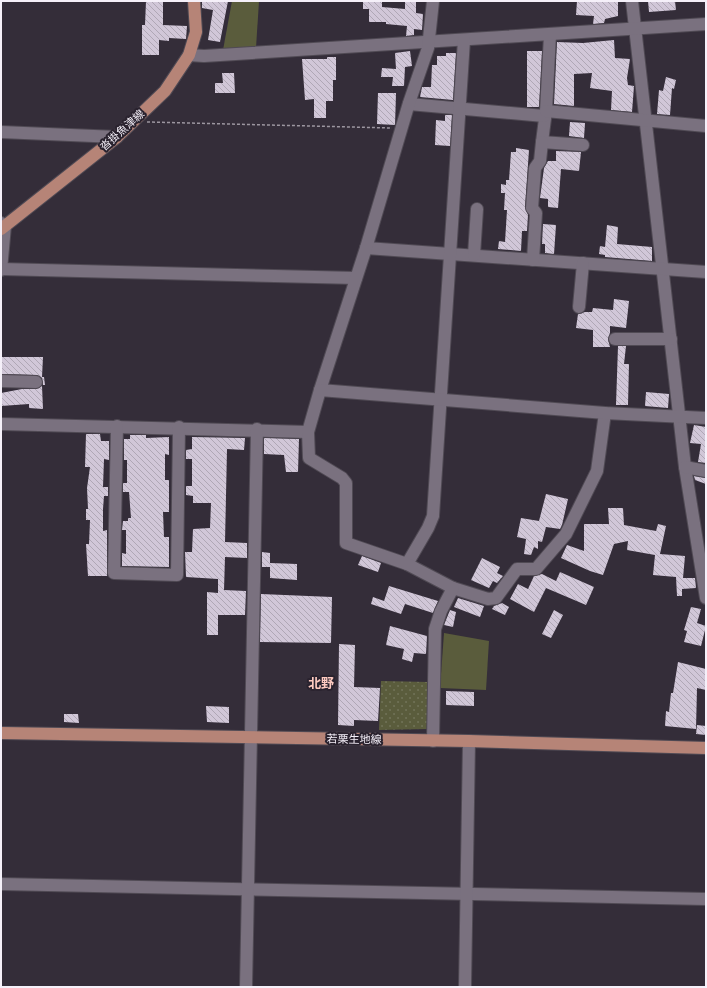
<svg xmlns="http://www.w3.org/2000/svg" width="707" height="988" font-family="Montserrat,'Noto Sans JP',sans-serif">
<style>
.grass{fill:url(#grass-dots)}
.garden{fill:#5a5c3c}
.building{fill:url(#building-back-hatch)}
.lines{fill:none;stroke-linecap:round;stroke-linejoin:round}
.minor-casing{stroke:#504a54;stroke-width:14}
.major-casing{stroke:#504a54;stroke-width:14}
.path{stroke:#9c96a0;stroke-width:1.5;stroke-dasharray:3 2;stroke-linecap:butt}
.minor{stroke:#7a717f;stroke-width:12}
.major{stroke:#b68477;stroke-width:12}
.labels{text-anchor:middle;stroke-width:4;stroke-linejoin:round;paint-order:stroke}
.street-label{font-size:11px;fill:#f5f0f9;stroke:#2a232f}
.quarter-label{font-size:13px;font-weight:bold;fill:#fdcac0;stroke:#2a232f}
</style>
<defs>
<pattern id="grass-dots" width="8" height="8" patternUnits="userSpaceOnUse"><rect width="8" height="8" fill="#5a5c3c"/><path d="M2 2h.1M6 6h.1" fill="none" stroke="#727459" stroke-width="1.8" stroke-linecap="round"/></pattern>
<pattern id="building-back-hatch" width="6" height="6" patternUnits="userSpaceOnUse"><rect width="6" height="6" fill="#d1c7d8"/><path d="M-1 5l2 2M0 0l6 6M5-1l2 2" fill="none" stroke="#afa7b5"/></pattern>
</defs>
<rect width="100%" height="100%" fill="#342d39"/>
<polygon class="grass" points="381,681 429,682 428,729 379,730"/>
<g class="garden">
<polygon points="232,1 259,1 256,48 223,50"/>
<polygon points="444,633 489,641 486,690 440,688"/>
</g>
<g class="building">
<polygon points="146,1 163,2 163,25 187,26 186,39 169,38 169,41 159,40 159,55 142,55 142,25 145,25"/>
<polygon points="202,1 228,1 220,42 208,40 213,10 202,8"/>
<polygon points="363,1 382,1 382,7 405,9 405,1 416,1 416,13 423,14 422,30 414,29 414,35 406,36 407,26 386,24 386,22 369,22 369,9 363,9"/>
<polygon points="577,1 618,1 618,16 605,19 604,23 593,24 594,16 576,15"/>
<polygon points="648,1 675,1 676,10 649,12"/>
<polygon points="614,40 615,58 630,59 627,78 628,85 634,86 632,112 611,110 612,91 590,88 592,73 574,74 574,106 554,104 557,42 583,43"/>
<polygon points="410,51 412,66 405,67 404,86 392,86 393,77 381,77 382,68 396,69 395,53"/>
<polygon points="527,51 542,51 539,107 527,107"/>
<polygon points="446,53 456,53 453,100 420,97 422,87 431,87 432,65 437,65 437,56 446,56"/>
<polygon points="327,57 336,57 336,80 333,80 333,101 326,101 326,118 314,118 314,99 305,100 302,59 327,59"/>
<polygon points="222,73 234,73 235,93 215,93 215,83 223,83"/>
<polygon points="666,77 676,80 674,89 672,88 670,115 657,114 659,90 663,91"/>
<polygon points="378,93 396,93 395,125 377,124"/>
<polygon points="445,115 452,115 450,146 435,145 436,120 445,121"/>
<polygon points="570,122 585,123 584,138 569,136"/>
<polygon points="516,148 529,150 525,207 528,215 527,231 522,231 521,251 498,249 499,241 505,242 507,210 504,210 505,193 501,193 501,184 506,185 506,180 509,180 511,152 516,152"/>
<polygon points="556,151 581,152 579,171 561,169 558,208 548,207 548,199 540,198 544,168 548,161 556,161"/>
<polygon points="543,224 556,225 554,254 545,253 545,244 542,244"/>
<polygon points="607,225 618,227 617,244 652,247 652,261 605,257 605,255 599,254 600,246 605,247"/>
<polygon points="614,299 629,301 626,328 610,326 610,333 608,339 610,347 593,347 593,330 576,328 578,314 585,312 592,312 593,308 613,310"/>
<polygon points="618,346 626,346 624,364 629,364 628,405 616,405"/>
<polygon points="1,357 43,357 42,377 44,377 45,385 43,385 42,378 37,375 1,374"/>
<polygon points="42,386 43,409 29,408 29,404 1,406 1,393 22,389 36,389"/>
<polygon points="646,392 669,394 668,408 645,406"/>
<polygon points="694,425 706,427 706,463 698,462 701,444 690,443"/>
<polygon points="86,434 100,434 101,441 109,441 109,460 104,459 103,487 108,487 108,496 104,496 103,509 103,531 107,530 107,576 88,576 86,544 89,544 90,520 86,520 86,509 88,509 87,488 90,467 85,467"/>
<polygon points="130,435 146,435 146,438 169,437 169,455 165,454 165,480 169,480 169,512 163,512 164,537 169,537 169,567 122,566 122,553 126,554 126,530 122,530 123,521 128,521 128,518 131,518 129,492 123,492 123,483 127,483 127,460 124,460 124,439 130,439"/>
<polygon points="192,437 245,438 244,450 227,449 225,542 247,543 247,558 225,557 224,590 246,591 245,615 218,615 218,635 207,635 207,592 218,593 218,579 186,577 185,552 192,552 193,529 210,528 211,503 193,503 193,496 186,495 186,486 192,486 192,459 186,459 186,450 192,449"/>
<polygon points="264,438 299,439 298,472 286,472 284,455 264,454"/>
<polygon points="694,476 706,478 706,484 695,480"/>
<polygon points="546,494 568,499 562,525 560,529 546,527 542,542 538,541 538,549 534,547 531,555 524,554 526,539 517,537 521,518 539,521"/>
<polygon points="608,508 623,508 624,525 656,531 658,524 666,526 660,554 685,556 683,578 695,578 696,588 682,589 682,596 677,596 676,577 653,575 655,555 627,550 628,541 614,544 603,575 590,571 561,558 567,545 584,551 584,524 609,524"/>
<polygon points="262,552 270,553 270,563 297,564 297,580 270,578 270,567 262,567"/>
<polygon points="362,556 381,563 378,572 358,565"/>
<polygon points="482,558 500,567 497,573 503,576 497,583 493,581 489,588 471,580"/>
<polygon points="560,572 594,587 586,605 546,588 534,612 510,599 518,584 528,589 534,576 542,574 556,581"/>
<polygon points="389,586 438,601 433,613 405,604 401,614 371,604 373,597 384,601"/>
<polygon points="261,594 332,597 331,643 260,642"/>
<polygon points="458,598 484,606 480,617 454,607"/>
<polygon points="502,603 509,607 505,615 492,609 494,606"/>
<polygon points="691,607 701,609 697,623 706,626 701,646 684,642 687,631 684,630"/>
<polygon points="450,610 456,612 453,627 444,625"/>
<polygon points="554,610 563,615 551,638 542,634"/>
<polygon points="390,626 427,636 426,654 414,653 412,662 402,659 404,649 386,645"/>
<polygon points="339,644 355,645 354,687 380,688 378,721 354,720 354,726 338,725"/>
<polygon points="678,662 706,669 706,690 697,688 696,729 665,726 666,711 669,712 671,693 673,693"/>
<polygon points="446,691 474,692 474,706 446,705"/>
<polygon points="206,706 229,707 229,723 207,722"/>
<polygon points="64,714 78,714 79,723 64,722"/>
<polygon points="697,725 706,726 706,735 696,734"/>
</g>
<g class="lines">
<defs>
<g id="minor">
<polyline points="632,1 685,467 706,598"/>
<polyline points="550,35 546,111 542,142 583,145"/>
<polyline points="189,55 204,56 706,24"/>
<polyline points="409,104 544,116"/>
<polyline points="546,111 706,126"/>
<polyline points="1,132 117,137"/>
<polyline points="1,223 5,226 1,270"/>
<polyline points="366,248 706,272"/>
<polyline points="474,255 477,209"/>
<polyline points="533,260 536,213 532,208 535,168 540,161 542,142"/>
<polyline points="1,269 356,278"/>
<polyline points="579,307 583,263"/>
<polyline points="615,339 671,339"/>
<polyline points="1,381 36,382"/>
<polyline points="320,390 366,248 409,103 428,48 433,1"/>
<polyline points="1,424 308,432"/>
<polyline points="117,426 114,573 177,575 179,427"/>
<polyline points="685,467 706,471"/>
<polyline points="407,564 428,528 433,516 464,40"/>
<polyline points="453,588 488,599 496,598 517,569 536,569 566,534 597,471 605,413"/>
<polyline points="433,741 435,629 441,611 453,588 407,564 346,543 346,483 342,478 309,458 308,432 320,390 605,413 706,418"/>
<polyline points="1,884 706,899"/>
<polyline points="246,987 257,429"/>
<polyline points="465,987 469,741"/>
</g>
<g id="major">
<polyline points="1,229 117,137 165,91 189,55 196,32 194,1"/>
<polyline points="1,733 469,741 706,748"/>
</g>
</defs>
<use href="#minor" class="minor-casing"/>
<use href="#major" class="major-casing"/>
<polyline class="path" points="147,122 392,128"/>
<use href="#minor" class="minor"/>
<use href="#major" class="major"/>
</g>
<g class="labels">
<g class="street-label">
<text transform="translate(122 130) rotate(-42)" y="4">沓掛魚津線</text>
<text transform="translate(354 739) rotate(1)" y="4">若栗生地線</text>
</g>
<g class="quarter-label">
<text x="321" y="688">北野</text>
</g>
</g>
<rect width="707" height="988" fill="none" stroke="#f5f0f9" stroke-width="4"/>
</svg>
